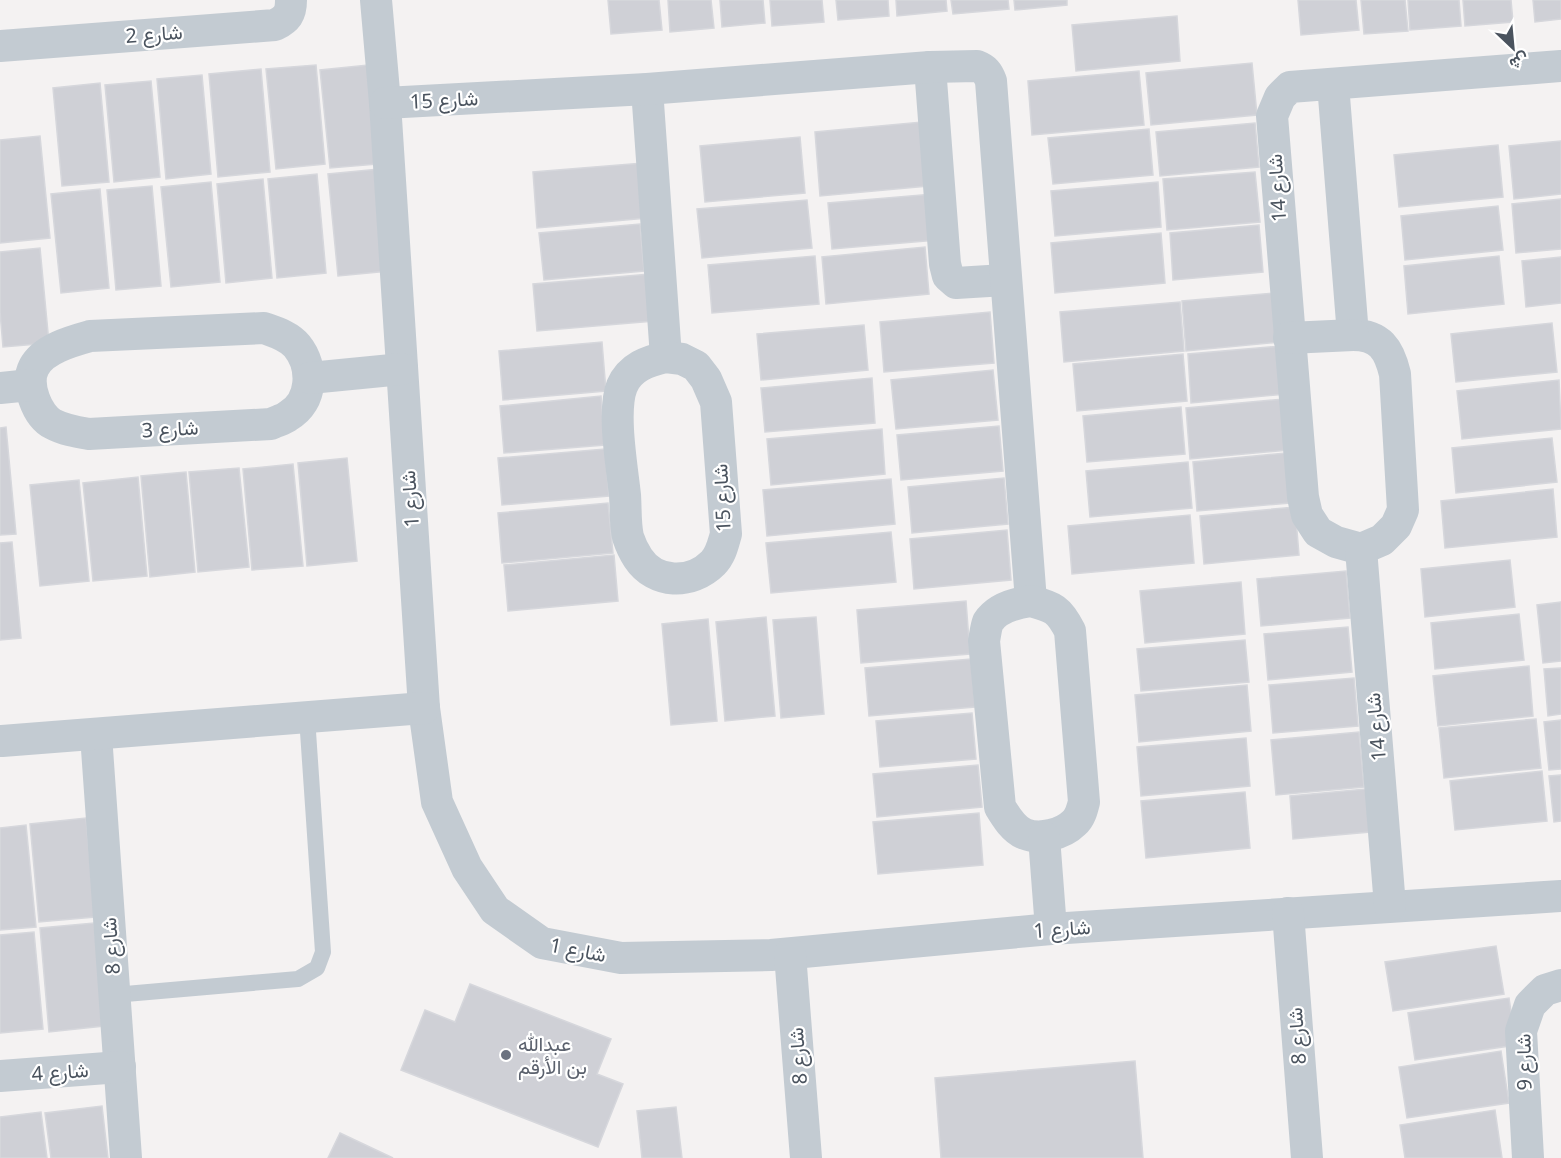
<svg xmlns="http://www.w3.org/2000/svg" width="1561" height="1158" font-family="'Noto Sans',Vazirmatn,sans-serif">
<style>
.building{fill:#cfd0d6;stroke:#d6d7dc;stroke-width:1.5}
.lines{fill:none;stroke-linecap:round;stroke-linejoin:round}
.service{stroke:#c3cbd2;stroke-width:16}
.minor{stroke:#c3cbd2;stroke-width:32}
.worship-dot{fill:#6b7280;stroke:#fff;stroke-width:2}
.labels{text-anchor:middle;stroke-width:4.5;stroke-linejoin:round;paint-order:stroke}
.street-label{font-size:20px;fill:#4a535e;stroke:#fff}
.worship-label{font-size:20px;fill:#5b616d;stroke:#fff;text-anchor:start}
</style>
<rect width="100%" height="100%" fill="#f4f2f2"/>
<g class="building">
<polygon points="608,0 659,0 662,30 611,34"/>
<polygon points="668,0 711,0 714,28 670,32"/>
<polygon points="720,0 763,0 765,23 722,27"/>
<polygon points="770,0 822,0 824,22 772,26"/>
<polygon points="836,0 888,0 889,16 838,20"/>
<polygon points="896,0 946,0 947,11 897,16"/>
<polygon points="951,0 1008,0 1009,9 953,14"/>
<polygon points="1014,0 1067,0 1067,5 1015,10"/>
<polygon points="1298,0 1356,0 1359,30 1301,35"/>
<polygon points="1361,0 1405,0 1408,31 1364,34"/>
<polygon points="1408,0 1459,0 1461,26 1410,30"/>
<polygon points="1463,0 1511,0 1513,22 1465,26"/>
<polygon points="1533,0 1561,0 1561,19 1535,22"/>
<polygon points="1177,16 1180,61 1076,71 1072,25"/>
<polygon points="1252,63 1257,115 1151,125 1146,73"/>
<polygon points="316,65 325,164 276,169 266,69"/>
<polygon points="368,65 377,164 330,168 320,70"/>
<polygon points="261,69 270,172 218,177 209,74"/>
<polygon points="1139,71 1144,125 1032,135 1028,81"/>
<polygon points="202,75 211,174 166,179 157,79"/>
<polygon points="151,81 160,177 114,182 105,85"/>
<polygon points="100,83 109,182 62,186 53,88"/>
<polygon points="922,122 928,186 820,196 815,132"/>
<polygon points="1255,123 1259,167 1160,176 1156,132"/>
<polygon points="1149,129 1153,175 1053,184 1048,138"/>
<polygon points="40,136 50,238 0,243 0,140"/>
<polygon points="800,137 805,193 705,202 700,146"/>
<polygon points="1561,141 1561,194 1514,199 1509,146"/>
<polygon points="1498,145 1503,197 1399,207 1394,155"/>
<polygon points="643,163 647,218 537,228 533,172"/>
<polygon points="379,169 389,271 338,276 328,174"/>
<polygon points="1255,172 1260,222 1167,230 1163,179"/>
<polygon points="317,174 326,273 277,278 268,179"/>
<polygon points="263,179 272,278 226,283 217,184"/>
<polygon points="211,182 220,282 171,287 161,187"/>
<polygon points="1158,182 1161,227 1055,236 1051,191"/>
<polygon points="152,186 161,286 116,290 107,190"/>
<polygon points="100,189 109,288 61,293 51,194"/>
<polygon points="933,194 937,240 832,249 828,203"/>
<polygon points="1561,199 1561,249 1516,253 1512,204"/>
<polygon points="807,200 812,248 702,258 697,209"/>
<polygon points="1498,206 1503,250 1405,260 1401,216"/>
<polygon points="640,224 644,271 544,280 539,233"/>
<polygon points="1259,225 1263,272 1173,280 1170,233"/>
<polygon points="1161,233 1165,283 1055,293 1051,243"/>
<polygon points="925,247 929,294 826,304 822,257"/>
<polygon points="40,248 49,343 3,347 0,312 0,252"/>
<polygon points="815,256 819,304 712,313 708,265"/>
<polygon points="1499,256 1504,304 1408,314 1404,266"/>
<polygon points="1561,257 1561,303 1526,307 1522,261"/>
<polygon points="650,274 654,321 537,331 533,284"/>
<polygon points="1276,293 1281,342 1186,351 1182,301"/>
<polygon points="1180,302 1184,351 1064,362 1060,312"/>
<polygon points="990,312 994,363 884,372 880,322"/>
<polygon points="1552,323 1557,372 1456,382 1451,334"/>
<polygon points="864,325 868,370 761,380 757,334"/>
<polygon points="602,342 606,391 503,400 499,351"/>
<polygon points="1282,346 1286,394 1191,403 1188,354"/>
<polygon points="1183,354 1187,401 1077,411 1073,364"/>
<polygon points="993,370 998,420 896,429 891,380"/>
<polygon points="872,378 875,423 765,432 761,388"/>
<polygon points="1559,380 1561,429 1462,439 1457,391"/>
<polygon points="601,396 605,445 504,453 500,406"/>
<polygon points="1284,399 1288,450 1190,459 1186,408"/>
<polygon points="1181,407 1185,454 1087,462 1083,416"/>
<polygon points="999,426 1003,471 901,480 897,435"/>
<polygon points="6,427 16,534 0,535 0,428"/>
<polygon points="882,429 885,474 771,485 767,439"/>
<polygon points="1552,438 1557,482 1456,493 1452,448"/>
<polygon points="605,449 609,496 502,505 498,458"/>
<polygon points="1286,453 1290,503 1197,511 1193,462"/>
<polygon points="347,458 357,561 307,566 298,463"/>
<polygon points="1188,462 1192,508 1090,517 1086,471"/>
<polygon points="293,464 303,566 252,570 243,469"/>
<polygon points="239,468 249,567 198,572 189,472"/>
<polygon points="186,472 195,572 150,577 141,476"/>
<polygon points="138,477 147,576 93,581 83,483"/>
<polygon points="1004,478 1008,524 912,533 908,487"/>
<polygon points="891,479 895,524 767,536 763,490"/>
<polygon points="79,480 89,581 40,586 30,485"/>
<polygon points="1553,489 1557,537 1445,548 1441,501"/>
<polygon points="608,503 613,553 502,563 498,513"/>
<polygon points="1295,507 1299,555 1204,564 1200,516"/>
<polygon points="1190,515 1194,563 1072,574 1068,526"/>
<polygon points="1007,530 1011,580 914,589 910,539"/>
<polygon points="891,532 896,582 771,593 766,543"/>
<polygon points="12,542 21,638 0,640 0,543"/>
<polygon points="614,555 618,601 508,611 504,565"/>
<polygon points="1510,560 1515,607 1425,617 1421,569"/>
<polygon points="1346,571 1350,618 1261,626 1257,579"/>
<polygon points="1241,582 1245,634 1145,643 1140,591"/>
<polygon points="966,601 970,654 861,663 857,610"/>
<polygon points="1561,602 1561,661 1543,663 1537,605"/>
<polygon points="1519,614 1524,660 1435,669 1431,623"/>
<polygon points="766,617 775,716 725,721 716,622"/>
<polygon points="816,617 824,714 781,718 773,620"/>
<polygon points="708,619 717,721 671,725 662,624"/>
<polygon points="1348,627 1352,672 1268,680 1264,634"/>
<polygon points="1245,640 1249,682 1141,691 1137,649"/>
<polygon points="971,659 975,707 869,716 865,668"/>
<polygon points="1529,666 1533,716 1438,726 1433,676"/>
<polygon points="1561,668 1561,714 1548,716 1544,669"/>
<polygon points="1354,678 1358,726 1273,733 1269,685"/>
<polygon points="1247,685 1251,731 1139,742 1135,695"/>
<polygon points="972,713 976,759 880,767 876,721"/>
<polygon points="1536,719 1541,768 1444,778 1439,728"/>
<polygon points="1561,720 1561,769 1549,770 1544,722"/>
<polygon points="1359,732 1364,787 1276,795 1271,740"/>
<polygon points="1246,738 1250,786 1141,796 1137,747"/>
<polygon points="978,765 982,807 877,817 873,774"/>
<polygon points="1542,771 1547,821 1455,830 1450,781"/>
<polygon points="1561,775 1561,821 1554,822 1549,776"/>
<polygon points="1366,789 1370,832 1293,839 1290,796"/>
<polygon points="1245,792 1250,848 1146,858 1141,801"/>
<polygon points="979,813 983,865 878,874 873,822"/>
<polygon points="86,818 95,917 39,922 30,824"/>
<polygon points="26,825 36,927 0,930 0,828"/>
<polygon points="94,923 104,1026 49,1032 40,928"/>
<polygon points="34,932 43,1029 0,1033 0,935"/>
<polygon points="1496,946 1504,994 1393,1011 1385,962"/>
<polygon points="470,984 611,1039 597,1074 623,1084 598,1147 401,1070 425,1010 455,1022"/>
<polygon points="1509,998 1516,1045 1415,1060 1408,1013"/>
<polygon points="1501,1051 1509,1103 1407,1118 1399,1067"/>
<polygon points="1135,1061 1143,1158 941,1158 935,1078"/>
<polygon points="102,1106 108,1158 51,1158 45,1113"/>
<polygon points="676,1107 682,1158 642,1158 637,1111"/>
<polygon points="1495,1110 1502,1158 1405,1158 1400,1125"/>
<polygon points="41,1112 47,1158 0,1158 0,1117"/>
<polygon points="340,1133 393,1158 328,1158"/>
</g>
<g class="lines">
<polyline class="service" points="114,995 298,979 317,968 323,952 307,717"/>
<g class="minor">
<polyline points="376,0 385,103 424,708 437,802 467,868 495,910 542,943 621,958 771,955 1051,929 1561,896"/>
<path d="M0,46L275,25C287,19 291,14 291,0"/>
<polyline points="930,67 945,264 948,276 956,283 1005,280"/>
<path d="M1333,84L1353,335C1380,335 1389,349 1395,374L1403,510L1396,526L1382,540L1361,549L1336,542L1318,532L1307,515L1303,497L1272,116L1280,97L1290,87L1561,66"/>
<polyline points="647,89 666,357"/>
<path d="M385,103L647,89L930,67L977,66C985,69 988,73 991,81L1031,601"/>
<path d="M264,328C275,332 289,336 297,346C314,367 313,402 288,416C283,420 276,421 271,424L89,434C77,432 64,430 53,424C37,416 25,384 34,367C43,349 72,341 90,336Z"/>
<polyline points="1289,338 1353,335"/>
<path d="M666,357L682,359L696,366L706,379L716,402L726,534C723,544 721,555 713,563C691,585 655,584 638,558C634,552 630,543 628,537C625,524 626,509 625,495C622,467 612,411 622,386C630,367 648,361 666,357Z"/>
<polyline points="310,378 402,369"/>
<polyline points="0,388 30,385"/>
<polyline points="1361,549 1390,906"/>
<path d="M1031,601C1053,607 1059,609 1070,631L1084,802C1082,810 1080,818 1074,823C1063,834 1040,840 1025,834C1014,830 1006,817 1000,807L984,641C985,636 986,627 988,622C997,608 1016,603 1031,601Z"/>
<polyline points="96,735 126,1158"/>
<polyline points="2,741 424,708"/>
<polyline points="1044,837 1051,929"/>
<polyline points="1288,913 1307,1158"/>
<polyline points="790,954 806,1158"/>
<polyline points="0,1076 120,1067"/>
<polyline points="1528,1158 1521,1031 1530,1005 1545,990 1561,985"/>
</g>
</g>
<circle class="worship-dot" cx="506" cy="1055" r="6"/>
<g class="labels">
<g class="street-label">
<text transform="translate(154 34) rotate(-4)" y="7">شارع 2</text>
<text transform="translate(444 100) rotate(-3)" y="7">شارع 15</text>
<text transform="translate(1277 188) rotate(-94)" y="7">شارع 14</text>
<text transform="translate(170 429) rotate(-3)" y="7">شارع 3</text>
<text transform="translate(722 498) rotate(-93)" y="7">شارع 15</text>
<text transform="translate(410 499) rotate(-94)" y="7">شارع 1</text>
<text transform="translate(1376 727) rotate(-95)" y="7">شارع 14</text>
<text transform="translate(1062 929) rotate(-4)" y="7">شارع 1</text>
<text transform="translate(111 946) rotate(-94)" y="7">شارع 8</text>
<text transform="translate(578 950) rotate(11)" y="7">شارع 1</text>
<text transform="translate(1297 1036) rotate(-94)" y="7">شارع 8</text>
<text transform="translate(798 1056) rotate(-94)" y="7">شارع 8</text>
<text transform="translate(1524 1062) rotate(-91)" y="7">شارع 9</text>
<text transform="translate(60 1072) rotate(-4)" y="7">شارع 4</text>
</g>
<g class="worship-label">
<text x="518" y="1051">عبدالله<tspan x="518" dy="23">بن الأرقم</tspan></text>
</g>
</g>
<g transform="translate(1513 48) rotate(154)" stroke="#ffffff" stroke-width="4.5" paint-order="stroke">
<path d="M0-4.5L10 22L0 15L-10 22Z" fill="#4a535e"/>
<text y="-9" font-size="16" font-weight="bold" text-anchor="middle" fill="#4a535e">ش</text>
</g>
</svg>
